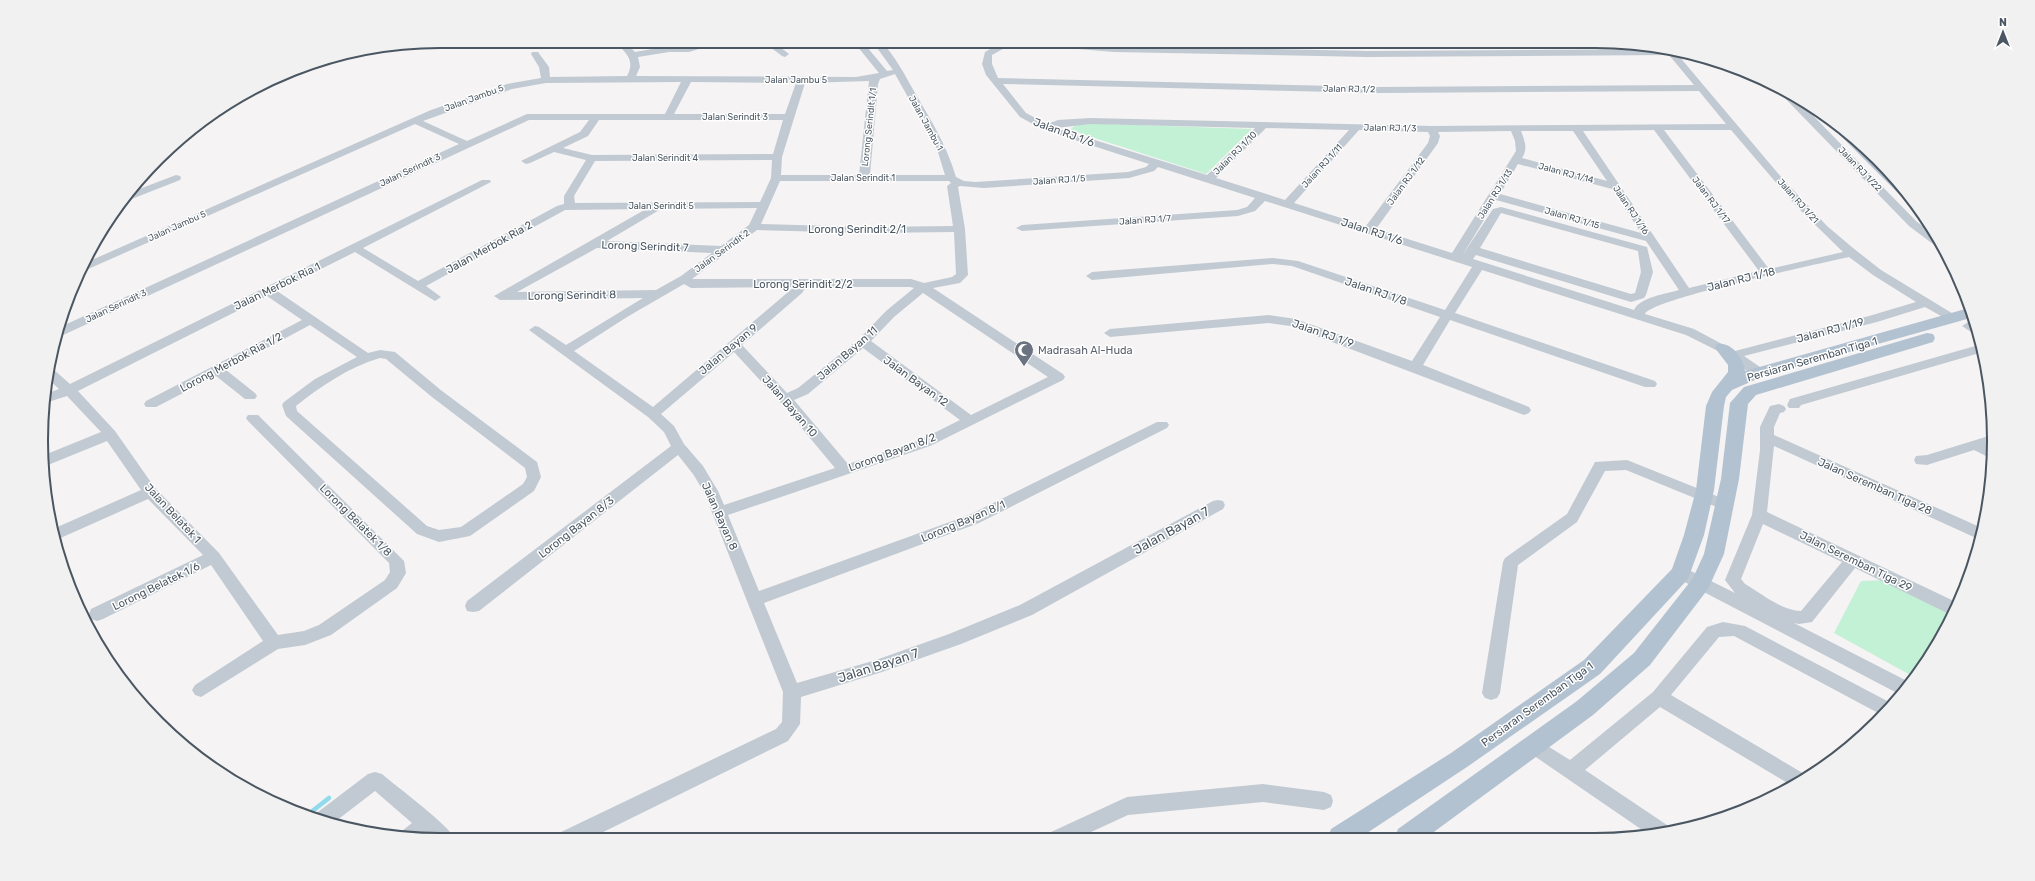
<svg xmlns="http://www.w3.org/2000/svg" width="2035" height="881" font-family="Rubik,sans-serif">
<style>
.green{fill:#c3f1d5}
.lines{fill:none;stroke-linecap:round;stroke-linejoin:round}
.stream{stroke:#90daee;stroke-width:4.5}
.minor{fill:#c1cad2;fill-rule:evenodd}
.major{fill:#b3c2d1;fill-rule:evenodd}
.labels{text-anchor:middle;stroke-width:3;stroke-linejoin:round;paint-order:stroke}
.far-street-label{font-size:9px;fill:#4a5661;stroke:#fff}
.street-label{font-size:11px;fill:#4a5661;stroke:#fff}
.worship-label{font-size:11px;fill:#5b616d;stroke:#fff;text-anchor:start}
.near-street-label{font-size:13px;fill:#4a5661;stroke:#fff}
.rim{fill:none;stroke:#4a5661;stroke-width:2}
</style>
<rect width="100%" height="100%" fill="#f5f3f3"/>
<g class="green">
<polygon points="1085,123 1108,124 1252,129 1206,174 1070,130 1074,126"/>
<polygon points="1888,580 1952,610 1927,663 1914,677 1834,633 1861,581"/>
</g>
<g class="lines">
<polyline class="stream" points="306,816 329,798"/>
<g class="minor">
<path d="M615,41H624L635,52L669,46H689L710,41H725L689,52H669L638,57L640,67L636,76L856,77L879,73L853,41H862L887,71L893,70L872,41H881C895,56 905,75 915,93C932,122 946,144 956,177L964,181L975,182L1128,172L1146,167L1149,164L1044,130L1020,117L986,75L982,64L985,52L1004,41H1050L1114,46L1367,51L1675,49L1689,53L1678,55L1782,178L1827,226L1853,248L1881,270L1960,318L1958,321H1950L1925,307L1877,322L1744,356L1763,369L1765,372L1763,375H1753L1718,351L1686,335L1482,270L1455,313L1655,381L1657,384L1655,387H1645L1450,320L1423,365L1529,407L1531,410L1529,413L1524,415L1290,326L1269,323L1110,337L1104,333L1110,329L1269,315L1296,319L1412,361L1440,317L1292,266L1273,264L1092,280L1086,276L1092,272L1273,258L1298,261L1445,310L1472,267L1265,201L1255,211L1238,216L1022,231L1016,228L1022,225L1237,210L1247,207L1255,198L1158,167L1154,171L1129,178L984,188L960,186L958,187L965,229L968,275L960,283L933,288L1063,374L1065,377L1063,380L930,446L728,515L759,591L969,515L1157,422H1167L1169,425L1167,428L979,523L764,603L797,683L876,660L949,634L1020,605L1213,501L1218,500L1223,501L1225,505L1223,509L1032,615L961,644L882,672L801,697L800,724L788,741L587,840H557L559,833L776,729L782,722L783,692L704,492L693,474L678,455L479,611L473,612L467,611L465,606L467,601L671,446L664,432L648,417L529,330L535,326L539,327L566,345L643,298L500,300L494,296L646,209L565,210L426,286L441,297L435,301L355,252L277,291L368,353L380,350L395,352L442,391L537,462L541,477L534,491L470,536L439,542L417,534L286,416L282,405L284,402L315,379L357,357L310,325L226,370L255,393L257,396L255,399H245L216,376L156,407H146L144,404L146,401L302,320L267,296L78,391L115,431L155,488L219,553L278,635L304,631L319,625L385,580L390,572L389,563L248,421L246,418L248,415H258L404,561L406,573L397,588L331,635L305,645L278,649L201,697L195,695L192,690L195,685L263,641L211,565L103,619L97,621L91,619L89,614L91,609L203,555L148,499L56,540L53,529L141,490L107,441L43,467L42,456L101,432L67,396L45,403L46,394L59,389L47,378L48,368L53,369L70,384L482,180H490L491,182L363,248L418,281L557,206L564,204V196L586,160L554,152L530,163L526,164L521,161L580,132L589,120H529L61,336L56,337L58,328L459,144L415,124L86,270L81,271L85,263L431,110L507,84L541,78L539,67L531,54L532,52H538L549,67L550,77L627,76C636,59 625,53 615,41ZM1018,44L1114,52L1367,57L1669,55L1694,85L1379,87L998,78L992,64V55L1010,45ZM895,74L937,149L945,175H870L878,84L880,79ZM869,81L859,175H781L782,157L805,83ZM681,82L665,114H527L467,141L423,121L512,89L546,83ZM691,82L796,83L785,114H674ZM1003,84L1379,93L1699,91L1726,124L1432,126L1090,118L1058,120L1047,124L1026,113ZM599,120H783L773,154L592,155L563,148L588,136ZM1090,124L1255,128L1207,175L1056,128ZM1266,128L1349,130L1285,200L1216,178ZM1359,130L1428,132L1430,136L1428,143L1366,226L1294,203ZM1654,130L1759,271L1689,288L1583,131ZM1664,130H1731L1797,207L1843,252L1769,269ZM1511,131L1515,141L1516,151L1452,253L1376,229L1438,143L1440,136L1438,132ZM1521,131H1573L1607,181L1522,158C1528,148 1525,142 1521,131ZM772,160L771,178L760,202L575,203L574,196L595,161ZM1518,164L1612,189L1641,233L1500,194ZM780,181H949L951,183L947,186L953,226L869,227L761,224ZM1496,200L1646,241L1679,290C1666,294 1640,297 1634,310L1473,259L1476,255L1631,302L1644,298L1646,295L1653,272L1647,247L1501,207L1493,209L1462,256ZM757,208L749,225L721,246L607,241L661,209ZM1501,213L1638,251L1641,272L1635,293L1631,294L1480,248ZM757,230L869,233L954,232L956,274L952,277L924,283L911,279H692ZM597,248L712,253L681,276L656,290L517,292ZM1849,257L1873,275L1916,302L1869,316L1735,351L1694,329L1645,314C1651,299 1823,263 1849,257ZM684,284L691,288L794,287L653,407L574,351L627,317ZM806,287H910L914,288L886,311L859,339L798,388L787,393L742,345L802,293ZM923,293L1048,377L971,415L871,341L894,317ZM863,348L960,420L920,440L848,464L794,400L808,394ZM734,352L780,402L835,468L724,505L718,491L703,466L684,444L674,426L661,414ZM380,358L386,359L432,397L525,468L527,477L523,484L461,527L439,530L427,526L297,411L296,406C321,386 349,367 380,358Z"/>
<polygon points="762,41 772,41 789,54 785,57 782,56"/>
<polygon points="1778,87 1790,92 1917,222 1935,235 1943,248 1937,247 1909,226 1778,91"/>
<polygon points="176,175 180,176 181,178 180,180 129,200 123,201 129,193"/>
<polygon points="1968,322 1976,325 1979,335 1974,334 1962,326"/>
<polygon points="1982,344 1983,352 1801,405 1799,408 1789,408 1787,405 1790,399"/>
<path d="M1779,404L1784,406L1786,409L1784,412L1780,413L1774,427V435L1982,528L1980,539L1976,538L1774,446L1767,512L1956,602L1951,614L1947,613L1855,568L1812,622L1799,624L1794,623L1909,682L1899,694L1675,577L1673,573L1675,569L1681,567L1687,569L1735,593L1725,580L1752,515L1760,450V427L1770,406ZM1763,524L1842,562L1801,611C1782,611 1761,593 1745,584L1741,579Z"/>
<polygon points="1992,435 1992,445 1989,446 1992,448 1992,459 1974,450 1927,465 1916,464 1914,460 1916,456 1927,455"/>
<polygon points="1627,460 1729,501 1731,505 1729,509 1724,510 1626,470 1605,471 1577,522 1518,565 1500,693 1497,698 1491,700 1485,698 1482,693 1503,562 1505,558 1567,514 1595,462"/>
<polygon points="1723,622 1745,626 1891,703 1880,714 1734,636 1719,637 1671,695 1806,775 1791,785 1660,707 1585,770 1670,827 1672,832 1651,836 1527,751 1524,745 1527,739 1533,737 1570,760 1653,692 1707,627"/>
<path d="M375,772L382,774C397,787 449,825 456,840L430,839L426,835L422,838L400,836L402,831L412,823L375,791L332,824L312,819L314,815L368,774Z"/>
<polygon points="1263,784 1324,792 1331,795 1333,801 1331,807 1324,810 1263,802 1128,815 1078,838 1048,838 1051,832 1127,797"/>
</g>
<g class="major">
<polygon points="1834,123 1858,140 1915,204 1908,203 1834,129 1832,126"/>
<path d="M1969,308L1973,317L1960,321L1764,376L1732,390L1726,397L1724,406L1714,490L1704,535L1688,579L1600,674L1467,767L1361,837H1328L1331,829L1451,753L1584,660L1672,569L1684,535L1696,490L1706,406L1712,392L1728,372V365L1715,348L1717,344C1731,341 1744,358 1745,371Z"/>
<polygon points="1927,333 1933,334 1935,338 1933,342 1756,395 1748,404 1739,479 1724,554 1708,589 1650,665 1593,715 1427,837 1395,837 1398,829 1577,701 1634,653 1693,578 1704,554 1721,479 1730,403 1744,387"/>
</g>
</g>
<defs>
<symbol id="mosque-pin" viewBox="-11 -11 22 30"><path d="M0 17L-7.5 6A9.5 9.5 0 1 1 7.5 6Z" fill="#6b7280" stroke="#fff"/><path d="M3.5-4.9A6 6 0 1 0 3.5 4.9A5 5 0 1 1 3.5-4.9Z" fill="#fff"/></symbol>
</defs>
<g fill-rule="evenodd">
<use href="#mosque-pin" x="1013" y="339" width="22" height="30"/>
</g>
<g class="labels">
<g class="far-street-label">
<text x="796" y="83">Jalan Jambu 5</text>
<text transform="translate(1349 89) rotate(1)" y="3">Jalan RJ 1/2</text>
<text transform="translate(474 98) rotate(-20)" y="3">Jalan Jambu 5</text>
<text x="735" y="120">Jalan Serindit 3</text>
<text transform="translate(926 123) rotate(61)" y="3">Jalan Jambu 1</text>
<text transform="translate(869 127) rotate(-84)" y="3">Lorong Serindit 1/1</text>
<text transform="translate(1390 128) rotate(1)" y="3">Jalan RJ 1/3</text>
<text transform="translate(1235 153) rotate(-45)" y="3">Jalan RJ 1/10</text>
<text x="665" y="161">Jalan Serindit 4</text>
<text transform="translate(1322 166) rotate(-48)" y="3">Jalan RJ 1/11</text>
<text transform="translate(1860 169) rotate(46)" y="3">Jalan RJ 1/22</text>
<text transform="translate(410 170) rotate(-25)" y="3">Jalan Serindit 3</text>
<text transform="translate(1566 173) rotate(15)" y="3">Jalan RJ 1/14</text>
<text x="863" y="181">Jalan Serindit 1</text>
<text transform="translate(1059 180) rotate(-4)" y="3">Jalan RJ 1/5</text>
<text transform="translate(1406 181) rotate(-54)" y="3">Jalan RJ 1/12</text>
<text transform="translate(1495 194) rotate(-58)" y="3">Jalan RJ 1/13</text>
<text transform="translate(1711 200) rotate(53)" y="3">Jalan RJ 1/17</text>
<text transform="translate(1798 201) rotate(48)" y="3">Jalan RJ 1/21</text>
<text x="661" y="209">Jalan Serindit 5</text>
<text transform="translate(1631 210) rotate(56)" y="3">Jalan RJ 1/16</text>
<text transform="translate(1572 218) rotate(16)" y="3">Jalan RJ 1/15</text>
<text transform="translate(1145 220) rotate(-4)" y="3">Jalan RJ 1/7</text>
<text transform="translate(177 226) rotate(-24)" y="3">Jalan Jambu 5</text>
<text transform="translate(722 251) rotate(-36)" y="3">Jalan Serindit 2</text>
<text transform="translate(116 306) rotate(-25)" y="3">Jalan Serindit 3</text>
</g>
<g class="street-label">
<text transform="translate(1064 132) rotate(20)" y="4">Jalan RJ 1/6</text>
<text x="857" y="233">Lorong Serindit 2/1</text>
<text transform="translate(1372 231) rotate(18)" y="4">Jalan RJ 1/6</text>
<text transform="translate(645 246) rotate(2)" y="4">Lorong Serindit 7</text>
<text transform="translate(489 247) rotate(-29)" y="4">Jalan Merbok Ria 2</text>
<text transform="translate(1741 279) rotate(-14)" y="4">Jalan RJ 1/18</text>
<text x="803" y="288">Lorong Serindit 2/2</text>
<text transform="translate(277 286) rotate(-26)" y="4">Jalan Merbok Ria 1</text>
<text transform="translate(1376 291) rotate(19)" y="4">Jalan RJ 1/8</text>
<text transform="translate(572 295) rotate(-1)" y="4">Lorong Serindit 8</text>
<text transform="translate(1830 330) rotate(-15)" y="4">Jalan RJ 1/19</text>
<text transform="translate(1323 333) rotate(19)" y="4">Jalan RJ 1/9</text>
<text transform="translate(728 349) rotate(-40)" y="4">Jalan Bayan 9</text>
<text transform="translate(847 353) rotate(-41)" y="4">Jalan Bayan 11</text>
<text transform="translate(1812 359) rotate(-16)" y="4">Persiaran Seremban Tiga 1</text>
<text transform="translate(231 362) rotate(-28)" y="4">Lorong Merbok Ria 1/2</text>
<text transform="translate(916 381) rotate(36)" y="4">Jalan Bayan 12</text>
<text transform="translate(790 406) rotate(49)" y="4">Jalan Bayan 10</text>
<text transform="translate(892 452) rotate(-20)" y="4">Lorong Bayan 8/2</text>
<text transform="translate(1875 486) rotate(24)" y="4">Jalan Seremban Tiga 28</text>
<text transform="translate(173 513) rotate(47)" y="4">Jalan Belatek 1</text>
<text transform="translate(720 516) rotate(66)" y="4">Jalan Bayan 8</text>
<text transform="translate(356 520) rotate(45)" y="4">Lorong Belatek 1/8</text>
<text transform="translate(963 521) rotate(-23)" y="4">Lorong Bayan 8/1</text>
<text transform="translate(576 527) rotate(-38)" y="4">Lorong Bayan 8/3</text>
<text transform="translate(1856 561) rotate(26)" y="4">Jalan Seremban Tiga 29</text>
<text transform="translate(156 586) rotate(-26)" y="4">Lorong Belatek 1/6</text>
<text transform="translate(1537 704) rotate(-36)" y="4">Persiaran Seremban Tiga 1</text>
</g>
<g class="worship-label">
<text x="1038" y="354">Madrasah Al-Huda</text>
</g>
<g class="near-street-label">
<text transform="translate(1171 530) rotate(-29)" y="5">Jalan Bayan 7</text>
<text transform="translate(878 665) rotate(-18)" y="5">Jalan Bayan 7</text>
</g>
</g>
<path d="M0 0H2035V881H0ZM440 48H1595A392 392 0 0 1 1987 440V441A392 392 0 0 1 1595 833H440A392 392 0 0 1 48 441V440A392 392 0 0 1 440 48Z" fill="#f1f1f2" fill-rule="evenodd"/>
<path class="rim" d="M440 48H1595A392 392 0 0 1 1987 440V441A392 392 0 0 1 1595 833H440A392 392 0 0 1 48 441V440A392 392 0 0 1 440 48Z"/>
<g transform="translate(2003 32)" stroke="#ffffff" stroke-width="3" paint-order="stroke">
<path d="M0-3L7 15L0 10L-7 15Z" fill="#4a5661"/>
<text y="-6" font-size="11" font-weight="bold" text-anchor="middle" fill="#4a5661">N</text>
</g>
</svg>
